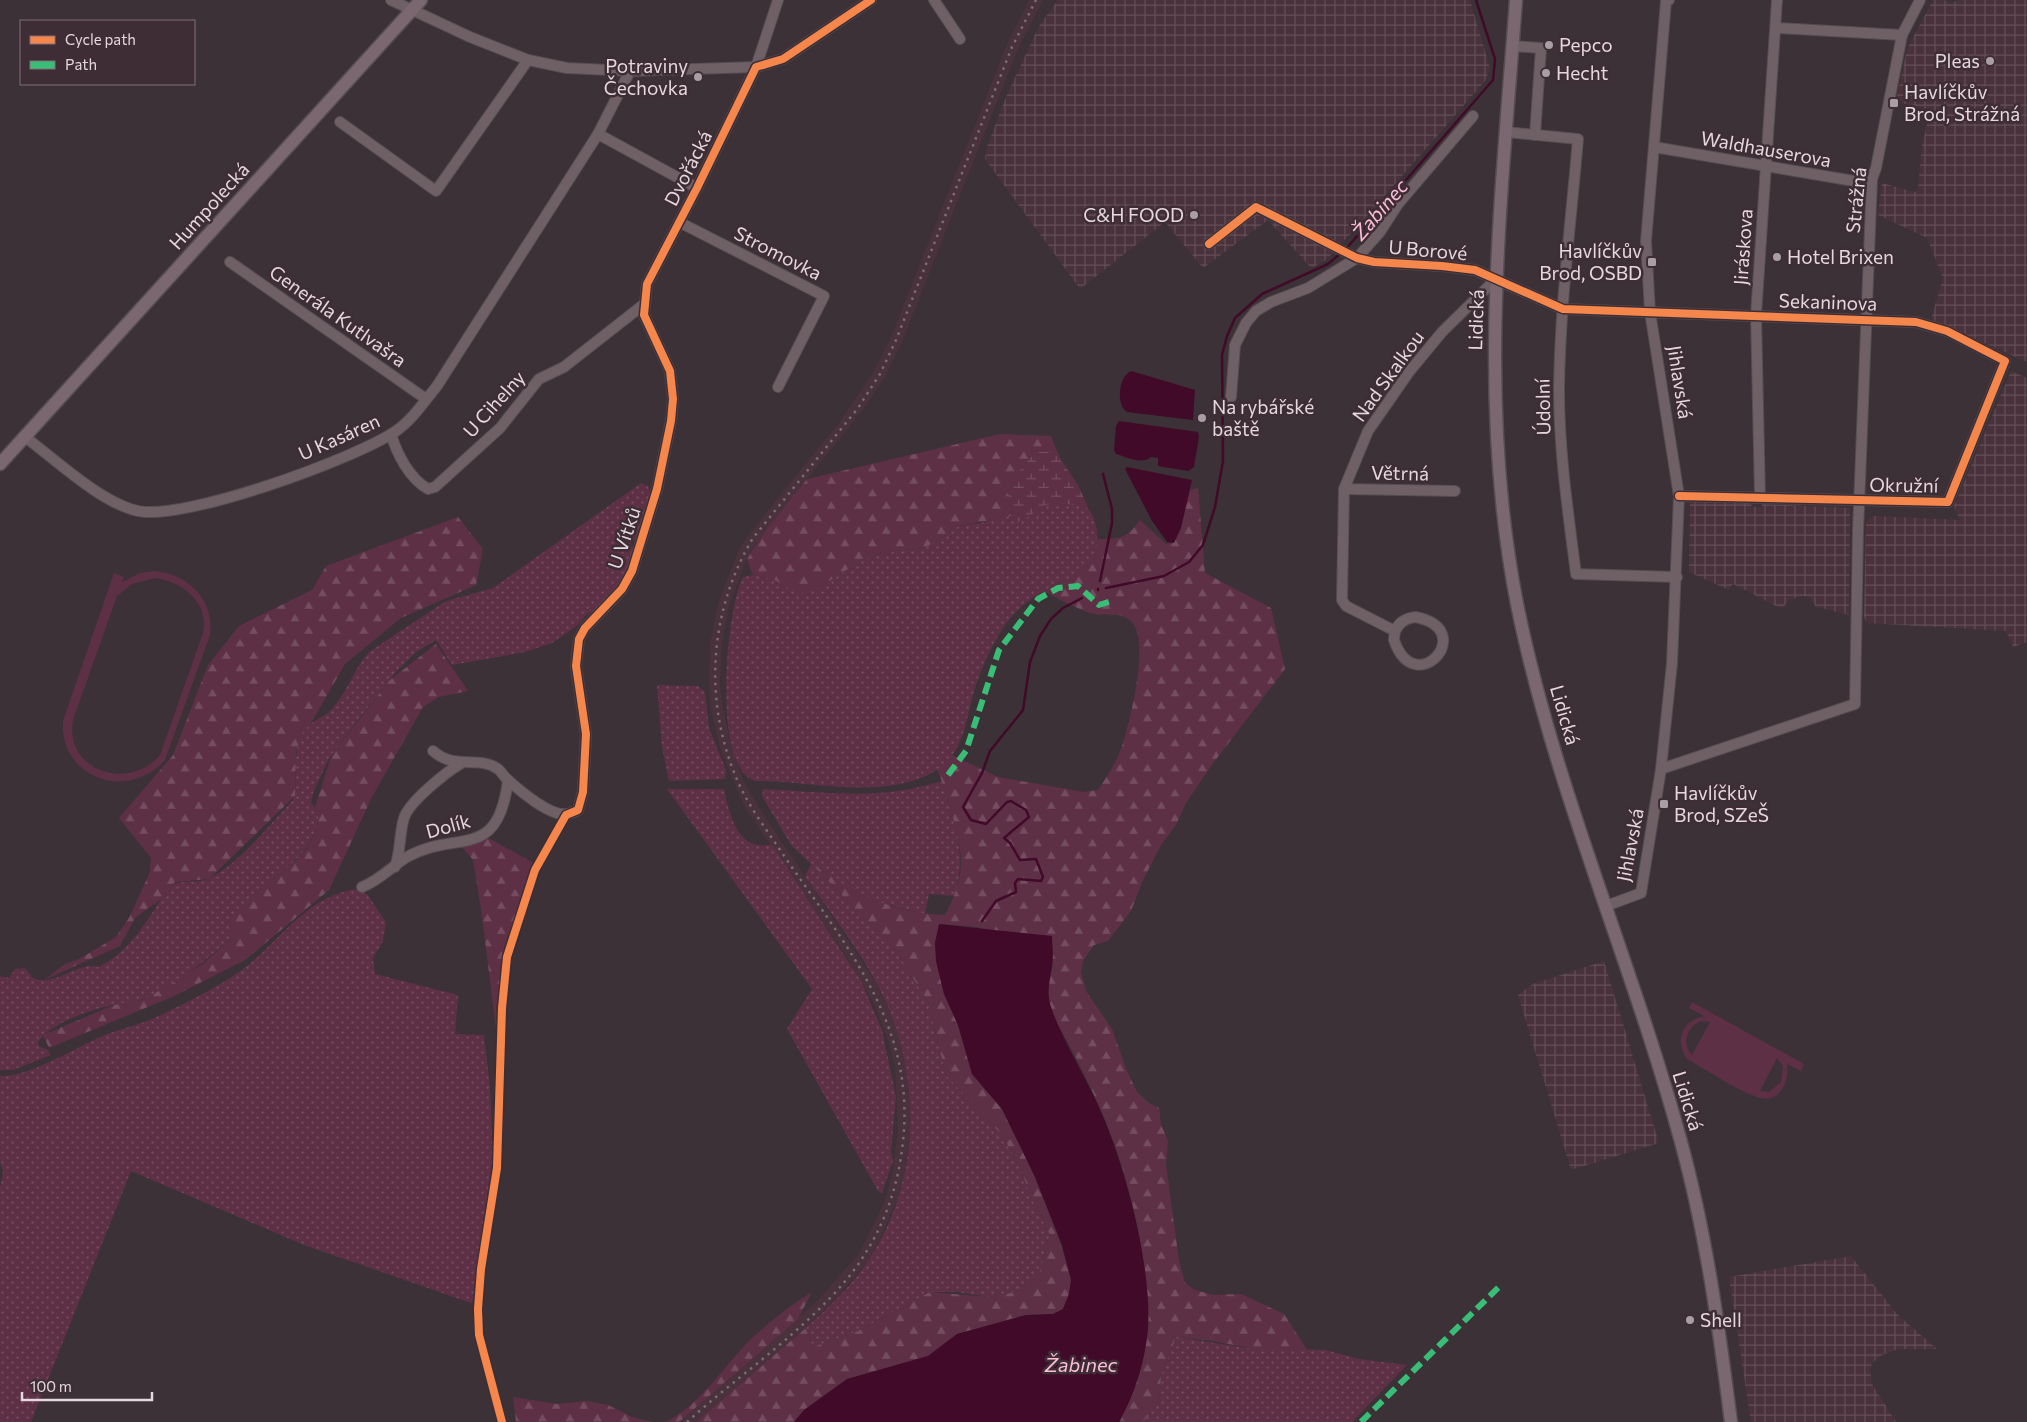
<svg xmlns="http://www.w3.org/2000/svg" width="2027" height="1422" font-family="Commissioner,sans-serif">
<style>
.built{fill:#49323b}
.industrial{fill:url(#industrial-grid)}
.grass{fill:url(#grass-dots)}
.forest{fill:url(#forest-firs)}
.wetland{fill:url(#wetland-marsh)}
.pitch{fill:#5e3046;fill-rule:evenodd}
.water{fill:#410a29}
.lines{fill:none;stroke-linecap:round;stroke-linejoin:round}
.stream{stroke:#410a29;stroke-width:2.5}
.minor-casing{stroke:#554d51;stroke-width:12}
.major-casing{stroke:#554d51;stroke-width:15}
.minor{stroke:#6f6066;stroke-width:10}
.major{stroke:#7b6770;stroke-width:12}
.rail{stroke:#796d72;stroke-width:2.5;stroke-dasharray:2.5 5;stroke-linecap:butt}
.quiet{stroke:#3abd76;stroke-width:6;stroke-dasharray:12 6;stroke-linecap:butt}
.cycleway-casing{stroke:#3f2d35;stroke-width:11}
.cycleway{stroke:#f5874c;stroke-width:8}
.poi-dot{fill:#a99ea3;stroke:#3f2d35;stroke-width:2}
.labels{text-anchor:middle;stroke-width:5;stroke-linejoin:round;paint-order:stroke}
.poi-label{font-size:19px;fill:#e4d8dd;stroke:#3f2d35;text-anchor:start}
.street-label{font-size:19px;fill:#e4d8dd;stroke:#3f2d35}
.water-label{font-size:20px;font-style:italic;fill:#fabed7;stroke:#3f2d35}
</style>
<defs>
<pattern id="industrial-grid" width="8" height="8" patternUnits="userSpaceOnUse" patternTransform="scale(1.25)"><rect width="8" height="8" fill="#49323b"/><path d="M0 4h8M4 0v8" fill="none" stroke="#634f57"/></pattern>
<pattern id="grass-dots" width="8" height="8" patternUnits="userSpaceOnUse" patternTransform="scale(1.25)"><rect width="8" height="8" fill="#5e3046"/><path d="M2 2h.1M6 6h.1" fill="none" stroke="#754d60" stroke-width="1.8" stroke-linecap="round"/></pattern>
<pattern id="forest-firs" width="22" height="20" patternUnits="userSpaceOnUse" patternTransform="scale(1.25)"><rect width="22" height="20" fill="#5e3046"/><path d="M5 1l3.5 6h-7zM16 11l3.5 6h-7z" fill="#754d60"/></pattern>
<pattern id="wetland-marsh" width="20" height="14" patternUnits="userSpaceOnUse" patternTransform="scale(1.25)"><rect width="20" height="14" fill="#5e3046"/><path d="M1 5h8M5 5V1M11 12h8M15 12V8" fill="none" stroke="#754d60"/></pattern>
</defs>
<rect width="100%" height="100%" fill="#3b3136"/>
<polygon class="built" points="1029,0 1043,0 1018,49 902,342 885,377 862,411 769,526 747,559 729,606 722,645 720,684 723,709 732,749 745,784 766,818 875,981 894,1020 901,1042 910,1088 910,1132 904,1176 897,1200 879,1241 868,1261 839,1296 806,1328 696,1422 679,1422 816,1302 858,1255 876,1220 886,1196 892,1174 898,1131 895,1069 890,1046 874,1004 844,953 744,806 721,752 711,710 709,685 710,644 718,603 737,554 748,535 838,424 874,371 891,337 1007,44"/>
<g class="industrial">
<polygon points="1058,0 1470,0 1490,68 1485,81 1368,215 1326,260 1311,268 1268,220 1203,268 1165,222 1080,289 985,159 987,147 1005,99 1039,26"/>
<polygon points="1933,0 1944,0 1951,3 1959,0 2027,0 2027,362 1931,319 1943,278 1927,238 1878,215 1882,183 1915,192 1918,190 1922,145 1930,112 1928,109 1896,102 1907,49"/>
<polygon points="2011,371 2027,378 2027,642 2013,647 2006,631 1867,623 1864,617 1866,522 1873,516 1960,520 1954,506"/>
<polygon points="1690,502 1750,503 1753,507 1762,507 1762,504 1850,508 1849,615 1816,607 1809,597 1803,596 1789,600 1782,609 1733,584 1729,590 1689,572"/>
<polygon points="1604,961 1659,1143 1571,1170 1518,995 1533,984"/>
<polygon points="1851,1256 1897,1314 1937,1349 1899,1349 1882,1355 1872,1363 1870,1370 1872,1384 1896,1422 1751,1422 1729,1277"/>
</g>
<g class="grass">
<path d="M641,483L648,486L651,496L639,539L631,541V546L636,549L622,586L601,607L587,614L577,626L552,643L525,652L452,665L436,640L416,652L397,671L357,721L329,758L313,793L311,803L319,812C317,852 285,867 259,892C249,902 240,913 231,923V938C205,961 176,986 143,999C132,1003 120,1003 109,1006C87,1011 50,1024 38,1042L39,1046L48,1050L51,1055L13,1070H0V976L9,978L15,969L25,968L33,978C55,988 77,961 99,967C132,950 149,917 169,887C182,878 198,885 210,878C241,862 269,825 293,800C299,779 292,756 301,735C307,722 322,719 331,710C347,693 354,669 369,652L446,601L493,588Z"/>
<path d="M1052,499C1061,501 1077,501 1085,506C1102,519 1100,555 1086,568C1079,575 1067,579 1059,583C1030,598 1012,610 996,640C988,654 981,670 976,685C966,715 966,753 935,771C884,801 811,781 756,781C711,771 726,609 743,577C763,571 783,582 798,593L815,590L864,559L886,552L925,548L959,526L981,523Z"/>
<polygon points="657,685 693,686 698,686 705,692 709,728 726,770 725,779 669,781 662,747"/>
<path d="M942,781C955,827 967,849 955,896L929,894L925,914C898,908 871,901 847,888C835,881 825,871 814,866L897,952L928,1002L946,1075L1002,1135L1020,1167L1031,1197L1050,1235L1039,1275L1016,1292L988,1297L957,1292H930L858,1331L813,1347L806,1328C828,1308 851,1287 868,1261C919,1185 923,1083 885,1000C865,956 832,916 805,876L811,864L791,845L762,796L763,789C825,792 881,801 942,781Z"/>
<path d="M667,789H724C728,807 734,839 756,845C760,846 767,845 772,845L861,981L882,1030L896,1097L891,1152L893,1161L882,1193L878,1191L787,1029L812,989Z"/>
<path d="M358,889L367,894L386,922L383,941L373,958L375,974L458,995L455,1034L484,1035L490,1087L493,1157L475,1298L471,1303L304,1245L131,1171L31,1422H0V1187L3,1172L0,1162V1076C28,1078 78,1046 105,1035C121,1029 137,1025 152,1019C182,1005 215,989 242,970C281,941 306,895 358,889Z"/>
<polygon points="1176,1337 1247,1348 1325,1350 1359,1359 1407,1365 1352,1422 1143,1422 1159,1401 1161,1376"/>
</g>
<g class="forest">
<polygon points="1000,434 1051,436 1078,502 1065,498 1011,516 959,526 925,548 885,552 864,559 815,590 798,594 775,580 752,574 747,559 769,526 807,479"/>
<path d="M1198,488L1205,573L1271,608L1285,669L1211,766L1186,803L1176,825L1161,845L1143,880L1131,911L1108,941L1094,945L1083,961L1081,972L1086,991L1112,1029L1127,1071L1137,1092L1149,1103L1159,1108L1161,1124L1168,1141L1166,1164L1179,1261L1185,1283L1195,1290L1214,1295L1241,1294L1284,1314L1308,1351H1265L1213,1341L1176,1337L1161,1376L1159,1401L1143,1422H1120C1127,1400 1140,1379 1144,1355C1156,1291 1135,1201 1113,1140C1102,1110 1088,1082 1074,1054C1066,1038 1055,1022 1050,1006C1046,992 1049,979 1053,965L978,927L939,924L935,943L936,961L944,994L958,1025L972,1074L1002,1109L1035,1177L1061,1245L1071,1280L1069,1294L1063,1309L1053,1314L1025,1315L957,1334L928,1356L847,1379L804,1410L794,1422H696L806,1328L813,1347L858,1331L930,1292L988,1297L1016,1292L1039,1275L1050,1235L1031,1197L1020,1167L1002,1135L946,1075L928,1002L897,952L812,864C854,893 892,913 945,915C966,875 964,856 952,814C947,799 944,784 937,770L952,755L998,777L1084,792L1098,790C1108,775 1118,760 1123,743C1130,720 1151,639 1131,621C1119,611 1108,616 1095,614C1082,612 1056,597 1043,591C1070,577 1093,573 1097,539C1119,539 1127,539 1140,520L1166,544L1173,543L1190,490Z"/>
<polygon points="458,517 483,549 476,585 401,618 345,664 310,725 302,733 296,752 295,796 209,879 176,882 169,887 161,899 135,918 120,946 44,980 65,964 79,959 116,937 129,918 150,872 151,858 119,818 173,755 208,665 239,626 312,590 326,566"/>
<path d="M436,644L468,691L439,697L423,707L372,797L329,890L245,960L172,997L49,1048L43,1035L114,1005L142,1000L172,984L204,963L231,938L230,923C240,913 249,902 259,892C286,866 317,854 319,812L315,807L332,754L390,680Z"/>
<polygon points="490,839 534,863 502,970 500,1061 481,909 473,860 456,840"/>
<path d="M812,1292L798,1319L679,1422H666C704,1401 720,1371 748,1342C768,1323 788,1307 812,1292Z"/>
<polygon points="513,1397 557,1404 587,1401 608,1405 632,1417 652,1422 516,1422"/>
</g>
<path class="wetland" d="M1036,452H1056L1078,485L1088,507C1071,505 1056,499 1040,508C1030,514 1030,519 1017,522L1007,491L1022,467Z"/>
<g class="pitch">
<path d="M153,571C187,573 215,599 210,635L165,760C127,803 59,777 63,721L114,573L124,577L122,582L140,573ZM155,578C182,581 210,603 203,633L160,755C129,792 64,771 73,720L117,596L132,584Z"/>
<path d="M1692,1002L1804,1064L1801,1071L1787,1064C1790,1082 1779,1105 1757,1097C1734,1089 1709,1071 1687,1059C1674,1040 1682,1021 1704,1016L1689,1008ZM1701,1021L1710,1022L1692,1055C1681,1044 1687,1026 1701,1021ZM1777,1058L1783,1066L1781,1082L1769,1092L1760,1091Z"/>
</g>
<g class="water">
<path d="M1131,371L1195,390L1193,420L1127,412C1116,405 1118,377 1131,371Z"/>
<path d="M1119,421L1198,432L1199,437L1194,467L1188,471L1158,466V458L1151,457C1142,465 1126,457 1116,454L1114,450L1116,426Z"/>
<polygon points="1127,467 1192,480 1181,528 1174,543 1167,542 1152,521 1125,469"/>
<path d="M939,924L1052,936C1052,945 1054,956 1052,966C1050,980 1046,992 1051,1007C1061,1037 1084,1074 1098,1105C1125,1164 1152,1265 1148,1329C1145,1361 1135,1394 1119,1422H794L804,1410L847,1379L928,1356L957,1334L1026,1315L1053,1314L1063,1309L1069,1294L1071,1280L1062,1245L1035,1177L1002,1109L972,1074L958,1025L944,994L936,961L935,943Z"/>
</g>
<g class="lines">
<g class="stream">
<polyline points="1345,250 1493,80 1495,59 1476,0"/>
<polyline points="1100,581 1112,523 1112,509 1103,474"/>
<polyline points="1106,588 1164,576 1189,562 1203,545 1215,507 1223,461 1222,355 1227,336 1235,318 1262,294 1328,264 1341,253"/>
<polyline points="1098,590 1098,589"/>
<polyline points="982,921 996,901 1016,892 1015,883 1018,879 1041,881 1043,877 1036,859 1020,860 1010,843 1004,838 1029,817 1026,810 1011,801 1007,802 986,824 971,820 963,807 982,773 990,751 1023,710 1030,662 1040,636 1051,619 1063,608 1082,598"/>
</g>
<defs>
<g id="minor">
<polyline points="391,0 470,37 528,60 567,68 630,71 756,67 783,59 871,0"/>
<polyline points="934,0 960,39"/>
<polyline points="1777,28 1902,35"/>
<polyline points="1512,46 1541,48 1535,135"/>
<polyline points="340,122 436,191 528,60"/>
<path d="M1506,132L1578,139C1571,222 1560,306 1559,389C1559,451 1568,512 1576,574L1677,577"/>
<polyline points="598,134 697,188"/>
<polyline points="1654,147 1860,182 1872,179"/>
<polyline points="679,222 824,296 778,387"/>
<polyline points="1209,244 1256,207 1357,258 1374,262 1442,266 1475,270 1563,309 1916,322 1947,331 2005,361 1948,502 1679,496"/>
<polyline points="230,262 426,399"/>
<polyline points="1231,397 1235,345 1246,323 1256,311 1271,302 1308,288 1357,258 1380,232 1398,204 1473,116"/>
<path d="M391,434C397,454 409,478 428,489L435,487L500,428L539,379L564,367L643,305"/>
<path d="M25,437C56,460 101,503 138,511C184,521 355,459 396,431C412,420 424,402 437,386L598,134L630,71"/>
<polyline points="1344,489 1455,491"/>
<polyline points="1760,497 1756,315 1777,0"/>
<path d="M1415,617C1480,629 1415,702 1394,640C1394,626 1402,619 1415,617Z"/>
<polyline points="1395,631 1346,606 1342,600 1344,489 1368,431 1409,372 1442,332 1496,279"/>
<path d="M433,751C456,771 479,755 498,769C502,772 504,777 508,780C520,791 551,817 567,814C571,814 575,811 578,810L583,792L586,734L576,666L579,639L585,628L622,589L632,571L657,489L671,421L673,399L670,371L644,315L647,284L697,188L756,67L778,0"/>
<polyline points="1661,769 1855,704 1858,531 1872,179 1876,168 1902,35 1920,0"/>
<path d="M395,867C401,851 399,834 404,818C409,802 445,773 460,764"/>
<path d="M362,887C380,880 391,867 407,857C456,829 498,863 508,780"/>
<polyline points="1606,906 1641,893 1661,769 1672,663 1679,496 1650,312 1646,241 1666,1 1669,0"/>
</g>
<g id="major">
<path d="M1516,0C1501,204 1477,400 1517,604C1554,788 1632,961 1681,1142C1706,1233 1719,1328 1731,1422"/>
<polyline points="0,464 421,0"/>
</g>
</defs>
<use href="#minor" class="minor-casing"/>
<use href="#major" class="major-casing"/>
<use href="#minor" class="minor"/>
<use href="#major" class="major"/>
<path class="rail" d="M687,1422C742,1372 824,1318 863,1257C886,1222 899,1182 903,1141C916,1023 842,941 780,850C766,829 750,808 739,784C703,705 708,613 753,538L858,408L880,374L896,340L1012,47L1036,0"/>
<g class="quiet">
<polyline points="948,775 966,751 999,650 1038,599 1058,588 1078,586 1099,605 1112,601"/>
<polyline points="1361,1422 1502,1284"/>
</g>
<defs>
<g id="cycleway">
<polyline points="1209,244 1256,207 1357,258 1374,262 1442,266 1475,270 1563,309 1916,322 1947,331 2005,361 1948,502 1679,496"/>
<polyline points="502,1422 479,1335 478,1309 481,1269 497,1168 502,1008 507,957 535,870 566,815 578,810 583,792 586,734 576,666 579,639 585,628 622,589 632,571 657,489 671,421 673,399 670,371 644,315 647,284 697,188 756,67 783,59 871,0"/>
</g>
</defs>
<use href="#cycleway" class="cycleway-casing"/>
<use href="#cycleway" class="cycleway"/>
</g>
<g class="poi-dot">
<circle cx="1549" cy="45" r="5"/>
<circle cx="1990" cy="61" r="5"/>
<circle cx="1546" cy="73" r="5"/>
<circle cx="698" cy="77" r="5"/>
<rect x="1889" y="98" width="10" height="10" rx="2.5"/>
<circle cx="1194" cy="215" r="5"/>
<circle cx="1777" cy="257" r="5"/>
<rect x="1647" y="257" width="10" height="10" rx="2.5"/>
<circle cx="1202" cy="418" r="5"/>
<rect x="1659" y="799" width="10" height="10" rx="2.5"/>
<circle cx="1690" cy="1320" r="5"/>
</g>
<g class="labels">
<g class="poi-label">
<text x="1559" y="52">Pepco</text>
<text x="1980" y="68" text-anchor="end">Pleas</text>
<text x="688" y="73" text-anchor="end">Potraviny<tspan x="688" dy="22">Čechovka</tspan></text>
<text x="1556" y="80">Hecht</text>
<text x="1904" y="99">Havlíčkův<tspan x="1904" dy="22">Brod, Strážná</tspan></text>
<text x="1184" y="222" text-anchor="end">C&amp;H FOOD</text>
<text x="1642" y="258" text-anchor="end">Havlíčkův<tspan x="1642" dy="22">Brod, OSBD</tspan></text>
<text x="1787" y="264">Hotel Brixen</text>
<text x="1212" y="414">Na rybářské<tspan x="1212" dy="22">baště</tspan></text>
<text x="1674" y="800">Havlíčkův<tspan x="1674" dy="22">Brod, SZeŠ</tspan></text>
<text x="1700" y="1327">Shell</text>
</g>
<g class="street-label">
<text transform="translate(1766 149) rotate(10)" y="7">Waldhauserova</text>
<text transform="translate(688 168) rotate(-63)" y="7">Dvořácká</text>
<text transform="translate(1856 200) rotate(-84)" y="7">Strážná</text>
<text transform="translate(209 206) rotate(-48)" y="7">Humpolecká</text>
<text transform="translate(1743 247) rotate(-86)" y="7">Jiráskova</text>
<text transform="translate(1428 250) rotate(5)" y="7">U Borové</text>
<text transform="translate(778 253) rotate(27)" y="7">Stromovka</text>
<text transform="translate(1828 302) rotate(2)" y="7">Sekaninova</text>
<text transform="translate(338 316) rotate(35)" y="7">Generála Kutlvašra</text>
<text transform="translate(1476 320) rotate(-88)" y="7">Lidická</text>
<text transform="translate(1388 376) rotate(-54)" y="7">Nad Skalkou</text>
<text transform="translate(1680 382) rotate(81)" y="7">Jihlavská</text>
<text transform="translate(494 404) rotate(-48)" y="7">U Cihelny</text>
<text transform="translate(1543 407) rotate(-91)" y="7">Údolní</text>
<text transform="translate(339 437) rotate(-24)" y="7">U Kasáren</text>
<text transform="translate(1400 473) rotate(1)" y="7">Větrná</text>
<text transform="translate(1904 485) rotate(1)" y="7">Okružní</text>
<text transform="translate(624 538) rotate(-71)" y="7">U Vítků</text>
<text transform="translate(1565 715) rotate(74)" y="7">Lidická</text>
<text transform="translate(448 826) rotate(-15)" y="7">Dolík</text>
<text transform="translate(1630 845) rotate(-79)" y="7">Jihlavská</text>
<text transform="translate(1688 1101) rotate(73)" y="7">Lidická</text>
</g>
<g class="water-label">
<text transform="translate(1380 210) rotate(-49)" y="7">Žabinec</text>
<text x="1081" y="1372">Žabinec</text>
</g>
</g>
<rect x="20" y="20" width="175" height="65" fill="#3f2d35" stroke="#817178"/>
<rect x="30" y="36" width="25" height="8" fill="#f5874c" stroke="#817178"/>
<text x="65" y="45" font-size="15" fill="#e4d8dd">Cycle path</text>
<rect x="30" y="61" width="25" height="8" fill="#3abd76" stroke="#817178"/>
<text x="65" y="70" font-size="15" fill="#e4d8dd">Path</text>
<path d="M22 1392v8h130v-8" fill="none" stroke="#e4d8dd" stroke-width="2.5"/>
<text x="30" y="1392" font-size="15" fill="#e4d8dd" stroke="#3f2d35" stroke-width="4" paint-order="stroke">100 m</text>
</svg>
